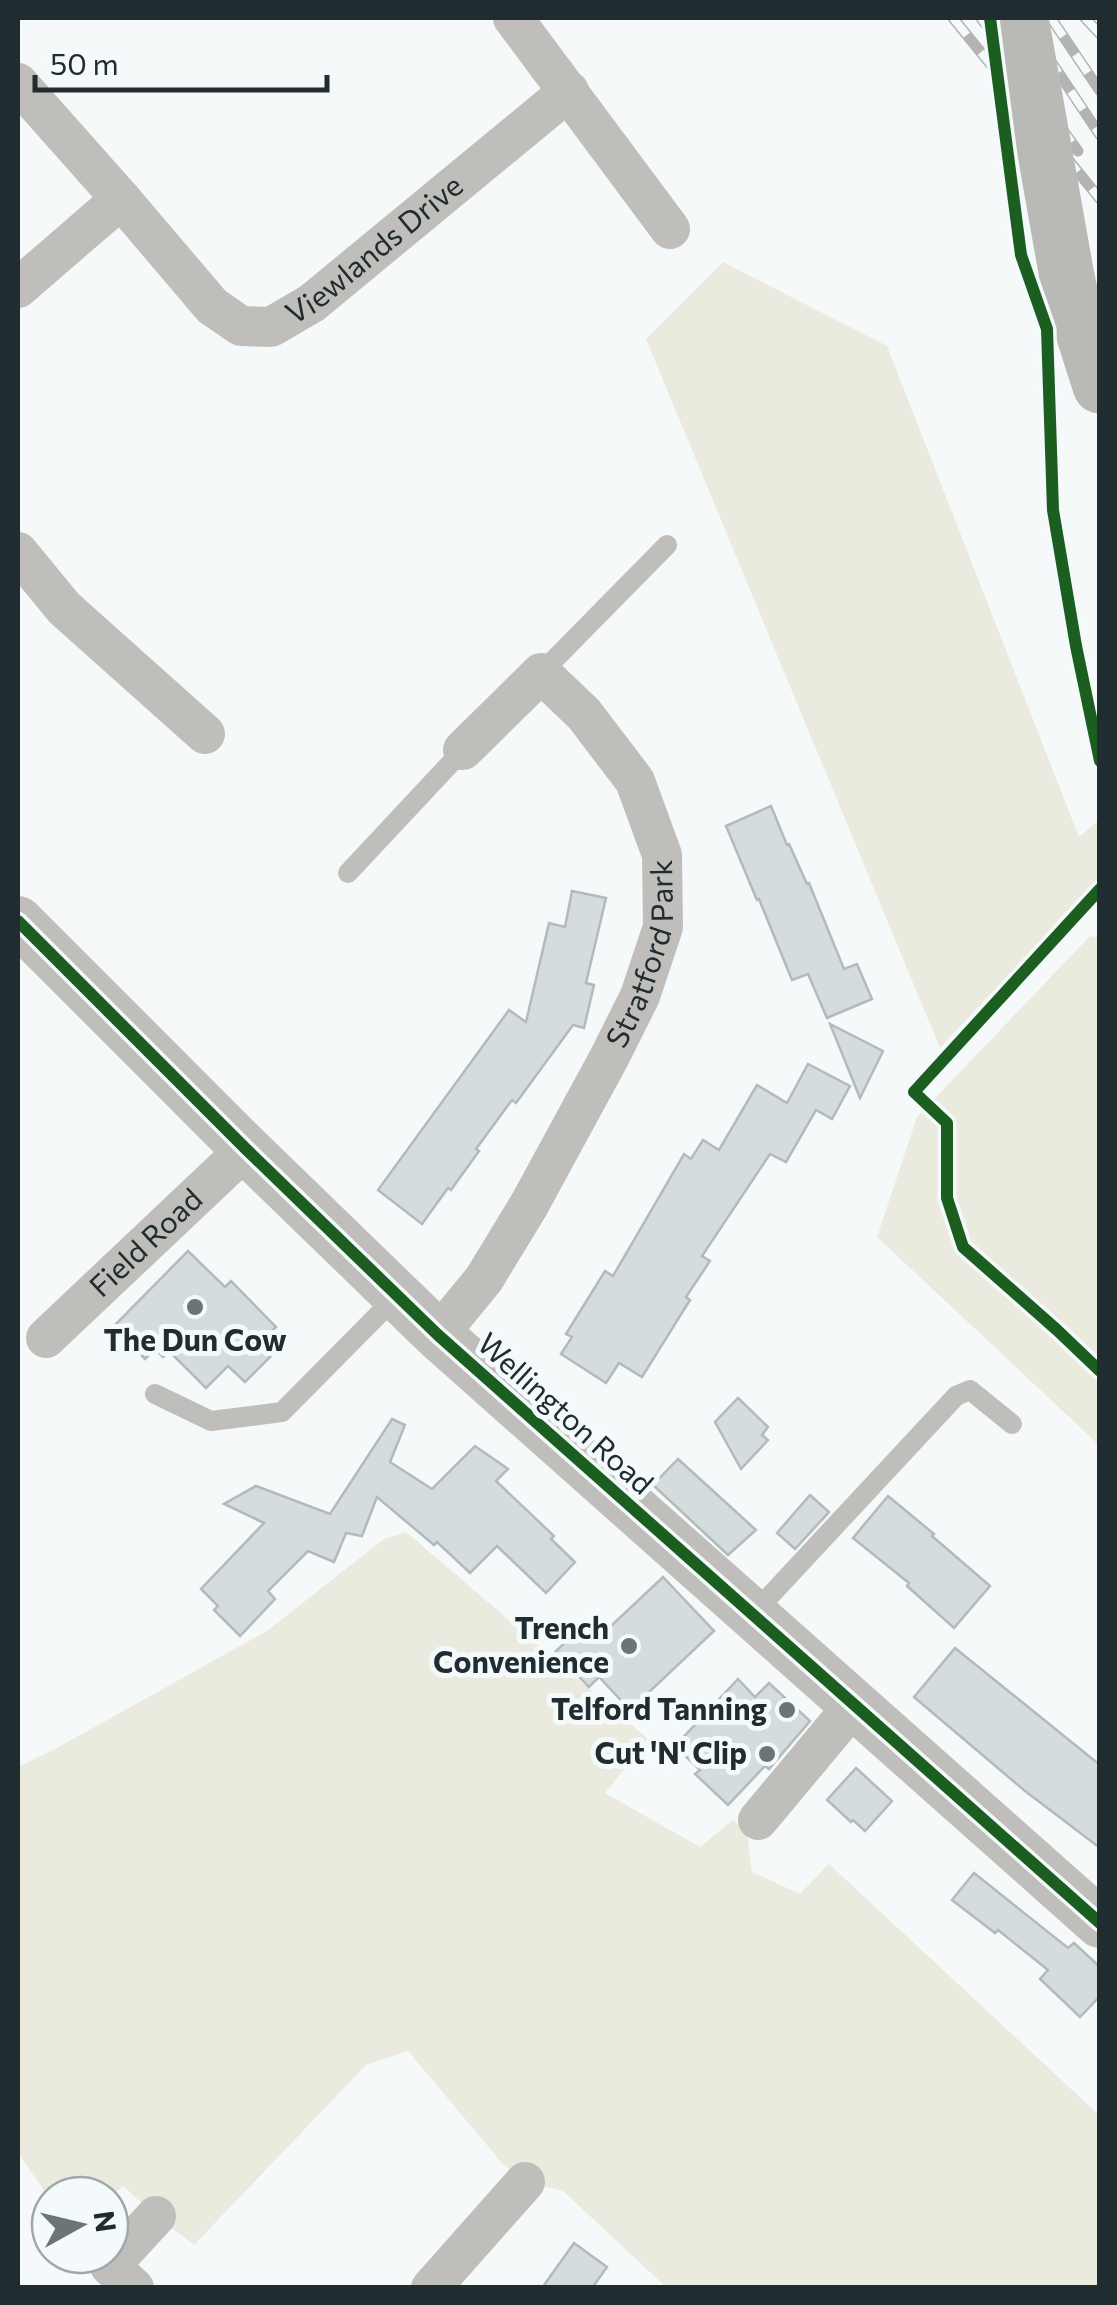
<svg xmlns="http://www.w3.org/2000/svg" width="1117" height="2305" font-family="Commissioner,sans-serif">
<style>
.green{fill:#ebeade}
.building{fill:#d4dcde;stroke:#b3babc;stroke-width:2.5}
.lines{fill:none;stroke-linecap:round;stroke-linejoin:round}
.service{stroke:#bfbebb;stroke-width:20}
.minor{stroke:#bfbebb;stroke-width:40}
.tertiary{stroke:#bfbebb;stroke-width:50}
.trunk{stroke:#b9bab6;stroke-width:55}
.rail-casing{stroke:#b3b4b2;stroke-width:11}
.rail{stroke:#f4fafc;stroke-width:8;stroke-dasharray:22;stroke-linecap:butt}
.trunk-bridge{stroke:#b9bab6;stroke-width:55}
.cycleway-casing{stroke:#f4fafc;stroke-width:19}
.cycleway{stroke:#1b5e20;stroke-width:12}
.poi-dot{fill:#6b7477;stroke:#f4fafc;stroke-width:4}
.labels{text-anchor:middle;stroke-width:10;stroke-linejoin:round;paint-order:stroke}
.street-label{font-size:30px;fill:#202c30;stroke:#f4fafc}
.poi-label{font-size:30px;font-weight:bold;fill:#202c30;stroke:#f4fafc;text-anchor:end}
</style>
<rect width="100%" height="100%" fill="#f6f9fa"/>
<g class="green">
<polygon points="723,262 887,346 1079,837 1099,820 1099,900 1073,906 940,1048 646,339"/>
<polygon points="1090,936 1100,938 1099,1445 877,1237 917,1117"/>
<polygon points="406,1532 648,1739 605,1793 700,1847 733,1820 747,1831 752,1872 800,1894 829,1864 1099,2115 1099,2287 666,2287 563,2191 525,2182 502,2163 408,2051 366,2065 194,2245 156,2216 123,2186 110,2197 110,2195 50,2195 50,2199 18,2153 18,1767 55,1749 267,1631 384,1539"/>
</g>
<g class="building">
<polygon points="771,806 787,845 789,844 807,884 809,883 844,969 857,964 872,999 827,1018 808,974 792,980 759,899 757,900 726,826"/>
<polygon points="572,891 606,898 586,983 594,985 584,1028 573,1025 516,1103 512,1100 476,1149 479,1151 451,1190 448,1188 422,1224 378,1190 509,1010 526,1022 549,923 565,927"/>
<polygon points="830,1024 883,1051 860,1098"/>
<polygon points="808,1064 850,1086 832,1119 816,1110 786,1162 770,1154 702,1256 710,1261 686,1297 690,1300 642,1377 619,1363 606,1383 561,1354 572,1337 566,1334 605,1271 613,1276 684,1154 691,1159 703,1140 719,1150 757,1085 787,1103"/>
<polygon points="188,1251 225,1287 231,1281 276,1327 266,1337 278,1349 245,1382 228,1366 206,1388 169,1351 163,1357 155,1349 145,1359 113,1327"/>
<polygon points="738,1398 768,1427 762,1435 768,1440 741,1469 715,1422"/>
<polygon points="392,1419 405,1425 390,1462 432,1489 475,1446 508,1469 496,1481 554,1536 551,1539 575,1562 546,1593 497,1546 470,1573 437,1542 434,1545 377,1497 362,1536 346,1533 334,1562 308,1551 268,1591 275,1599 240,1636 214,1610 218,1606 201,1589 264,1523 224,1504 256,1486 330,1514"/>
<polygon points="678,1459 756,1530 728,1555 653,1485"/>
<polygon points="810,1495 829,1512 795,1549 777,1533"/>
<polygon points="888,1496 934,1534 932,1536 990,1586 954,1628 907,1586 909,1583 853,1538"/>
<polygon points="663,1577 714,1631 630,1710 599,1677 589,1687 555,1652 597,1613 610,1627"/>
<polygon points="955,1648 1100,1765 1100,1848 1025,1791 914,1697"/>
<polygon points="738,1679 755,1697 769,1683 810,1721 769,1769 765,1766 728,1805 695,1774 700,1770 675,1746"/>
<polygon points="856,1768 892,1801 865,1831 853,1820 851,1822 827,1800"/>
<polygon points="974,1873 1068,1948 1074,1943 1100,1967 1100,1996 1080,2017 1040,1979 1048,1970 998,1930 995,1933 952,1900"/>
<polygon points="574,2243 607,2267 592,2288 542,2288"/>
</g>
<g class="lines">
<g class="service">
<polyline points="541,673 667,545"/>
<polyline points="348,873 463,750"/>
<polyline points="155,1394 211,1421 282,1412 382,1311 395,1295"/>
<polyline points="753,1614 956,1396 970,1390 1012,1424"/>
</g>
<g class="minor">
<polyline points="513,18 670,229"/>
<path id="s1" d="M18,83L121,199L212,306L241,326L271,327L312,303L569,91"/>
<polyline points="18,288 121,199"/>
<polyline points="18,552 64,608 205,734"/>
<path id="s2" d="M438,1335L484,1279L529,1205L609,1058L640,996L663,927L662,855L635,781L584,714L541,673L463,750"/>
<path id="s3" d="M46,1338L246,1149"/>
<polyline points="758,1820 854,1705"/>
<polyline points="134,2288 110,2266 156,2216"/>
<polyline points="431,2288 525,2182"/>
</g>
<polyline class="tertiary" points="18,921 246,1149 438,1335 1100,1923"/>
<polyline class="trunk" points="1067,277 1071,295 1100,386"/>
<defs>
<g id="rail">
<polyline points="953,18 1100,199"/>
<polyline points="981,18 1078,151"/>
<polyline points="1022,18 1100,135"/>
<polyline points="1051,18 1100,91"/>
<polyline points="1085,18 1100,34"/>
</g>
</defs>
<use href="#rail" class="rail-casing"/>
<use href="#rail" class="rail"/>
<polyline class="trunk-bridge" points="1021,18 1067,277"/>
<defs>
<g id="cycleway">
<polyline points="990,18 1021,255 1047,329 1053,510 1076,646 1100,761"/>
<polyline points="1100,889 914,1092 947,1123 947,1198 963,1247 1057,1330 1100,1371"/>
<polyline points="18,921 246,1149 438,1335 1100,1923"/>
</g>
</defs>
<use href="#cycleway" class="cycleway-casing"/>
<use href="#cycleway" class="cycleway"/>
</g>
<g class="poi-dot">
<circle cx="195" cy="1307" r="10"/>
<circle cx="629" cy="1646" r="10"/>
<circle cx="787" cy="1710" r="10"/>
<circle cx="767" cy="1754" r="10"/>
</g>
<g class="labels">
<g class="street-label">
<text dy="10" stroke="none"><textPath href="#s1" startOffset="490">Viewlands Drive</textPath></text>
<text dy="10" stroke="none"><textPath href="#s2" startOffset="438">Stratford Park</textPath></text>
<text dy="10" stroke="none"><textPath href="#s3" startOffset="138">Field Road</textPath></text>
<text transform="translate(565 1414) rotate(42)" y="10">Wellington Road</text>
</g>
<g class="poi-label">
<text x="195" y="1351" text-anchor="middle">The Dun Cow</text>
<text x="609" y="1639">Trench<tspan x="609" dy="34">Convenience</tspan></text>
<text x="767" y="1720">Telford Tanning</text>
<text x="747" y="1764">Cut 'N' Clip</text>
</g>
</g>
<rect width="1117" height="2305" fill="none" stroke="#202c30" stroke-width="40"/>
<g transform="translate(80 2225) rotate(82)"><circle r="48" fill="#f4fafc" stroke="#9fa8aa" stroke-width="2.5"/>
<path d="M0-8L18 38L0 25L-18 38Z" fill="#6b7477"/>
<text y="-15" font-size="28" font-weight="bold" text-anchor="middle" fill="#202c30">N</text>
</g>
<path d="M35 75v15h292v-15" fill="none" stroke="#202c30" stroke-width="5"/>
<text x="50" y="75" font-size="30" fill="#202c30" stroke="#f4fafc" stroke-width="8" paint-order="stroke">50 m</text>
</svg>
